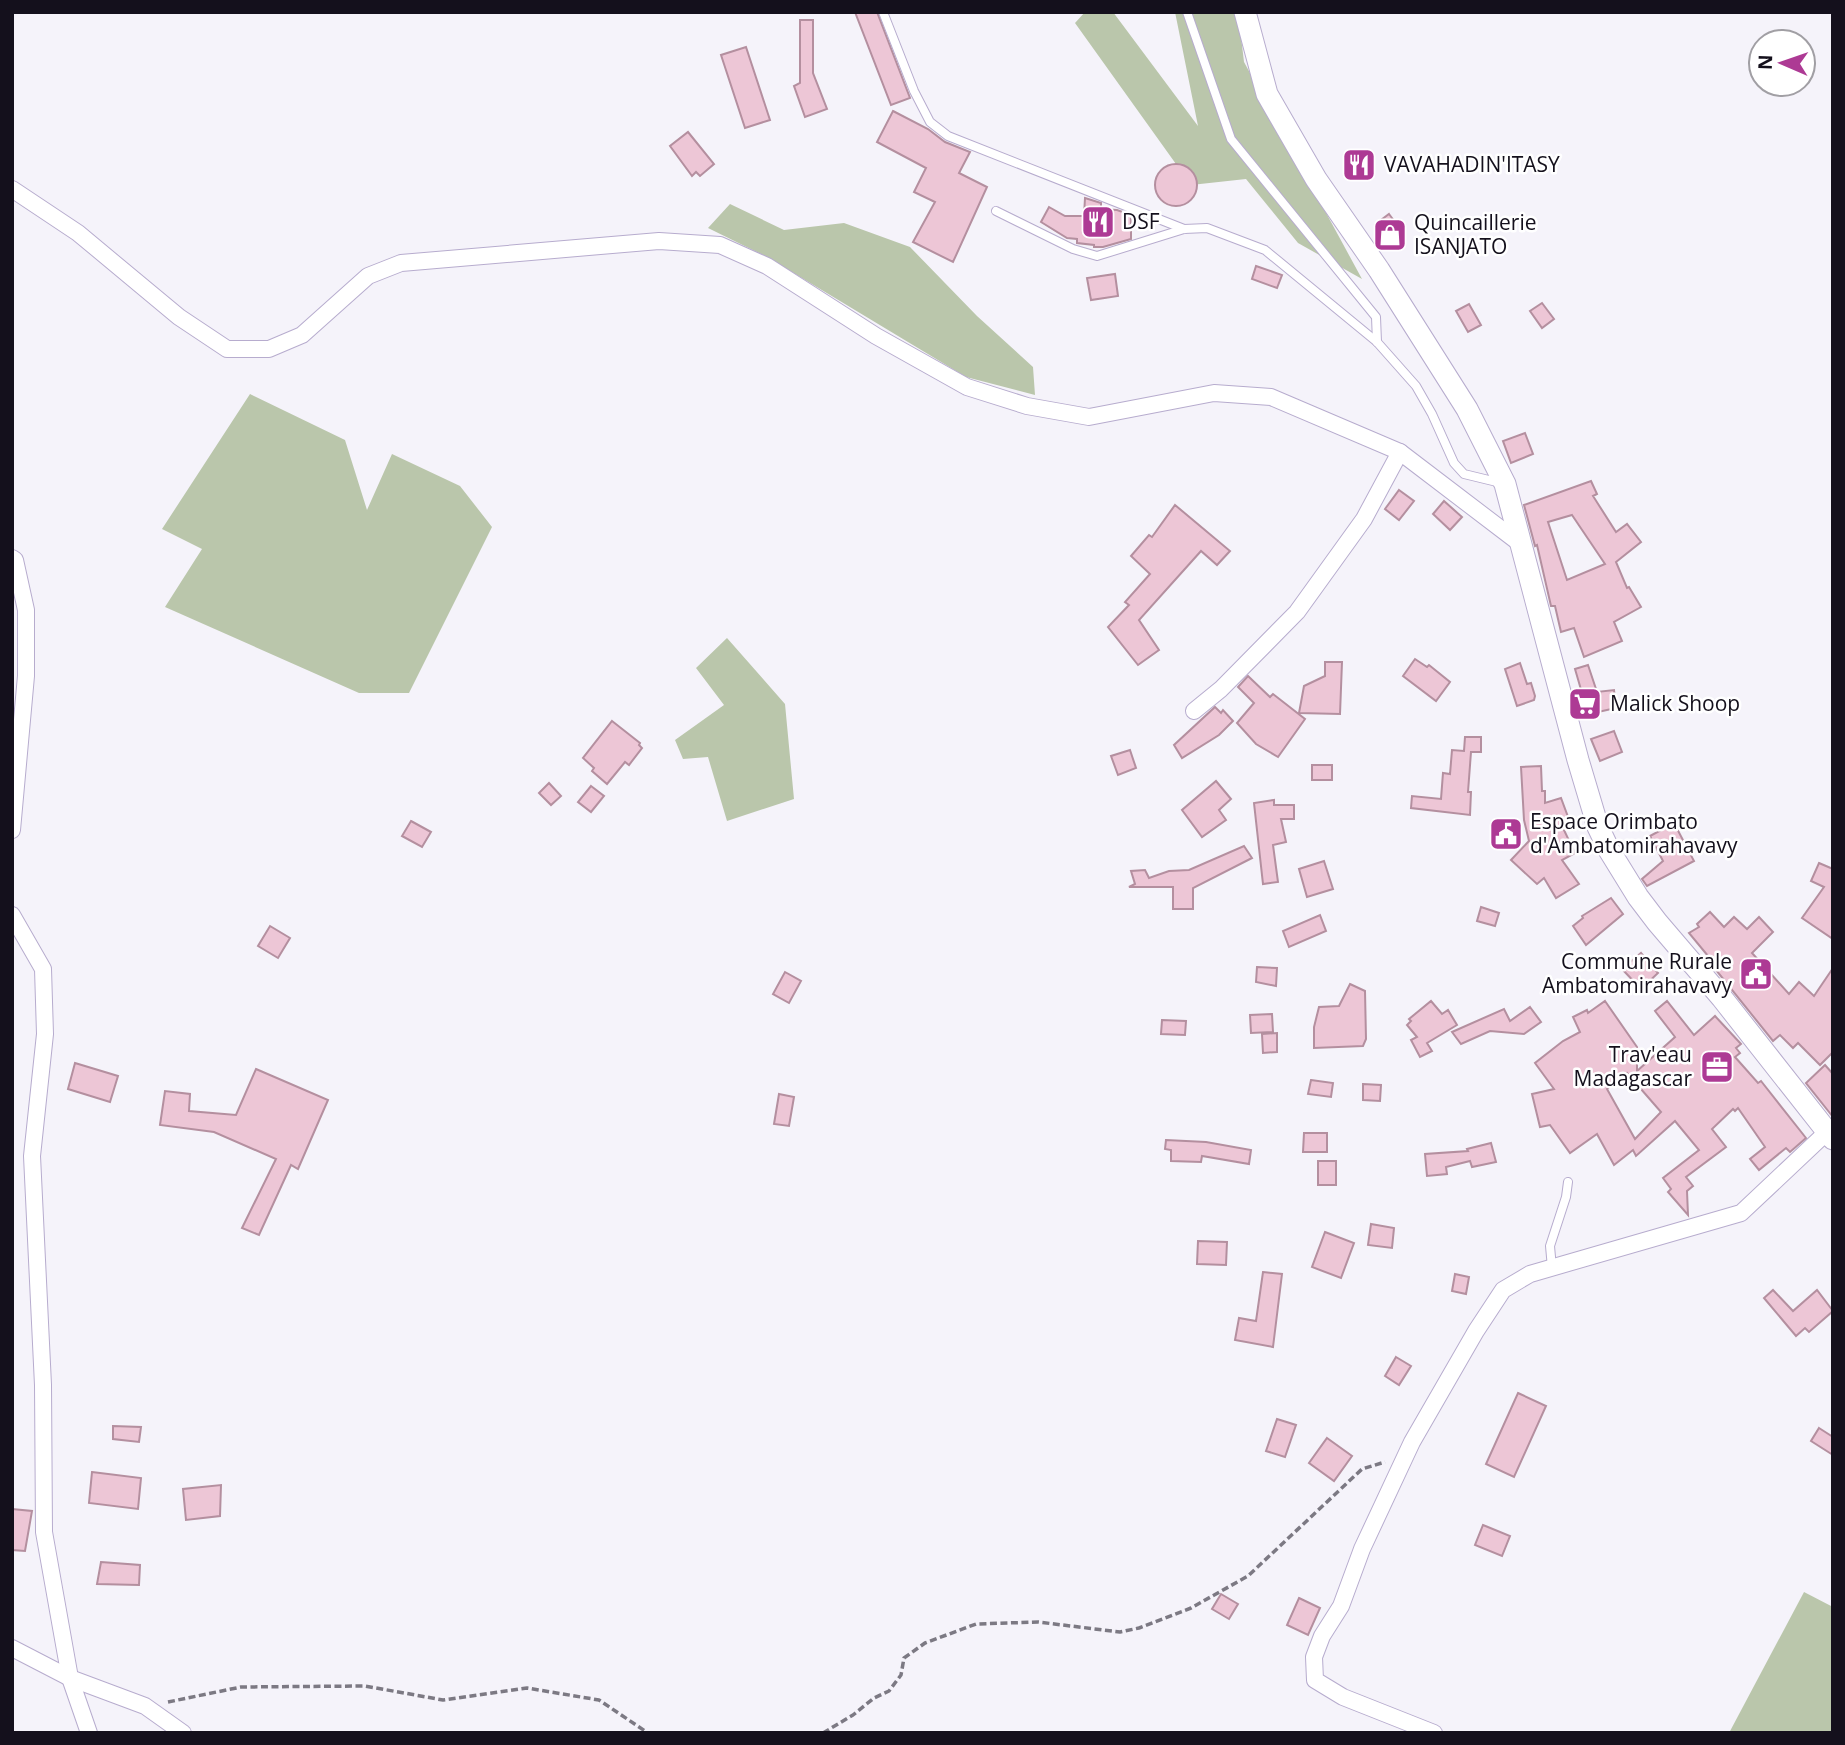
<svg xmlns="http://www.w3.org/2000/svg" width="1845" height="1745" font-family="'Open Sans',sans-serif">
<style>
.green{fill:#bac6ab}
.building{fill:#edc6d6;stroke:#b48f9f;stroke-width:2;fill-rule:evenodd}
.lines{fill:none;stroke-linecap:round;stroke-linejoin:round}
.lane-casing{stroke:#b7acce;stroke-width:10}
.street-casing{stroke:#b7acce;stroke-width:18}
.secondary-casing{stroke:#b7acce;stroke-width:23}
.path{stroke:#7c7983;stroke-width:3.5;stroke-dasharray:7 3.5;stroke-linecap:butt}
.lane{stroke:#fff;stroke-width:8}
.street{stroke:#fff;stroke-width:16}
.secondary{stroke:#fff;stroke-width:21}
.labels{text-anchor:middle;stroke-width:5;stroke-linejoin:round;paint-order:stroke}
.poi-label{font-size:21px;fill:#14101c;stroke:#fff;text-anchor:start}
</style>
<rect width="100%" height="100%" fill="#f5f3fa"/>
<g class="green">
<polygon points="1085,12 1113,12 1198,126 1175,12 1238,12 1244,62 1362,279 1298,243 1246,179 1191,185 1075,23"/>
<polygon points="730,204 784,230 844,223 910,247 977,316 1033,367 1035,395 966,377 767,257 708,228"/>
<polygon points="250,394 345,440 367,510 392,454 460,486 492,527 409,693 359,693 165,607 202,549 162,529"/>
<polygon points="727,638 785,704 794,799 727,821 708,757 683,759 675,740 724,705 696,668"/>
<polygon points="1804,1592 1833,1607 1833,1733 1729,1733"/>
</g>
<g class="building">
<polygon points="855,12 877,12 910,98 891,105"/>
<polygon points="800,20 813,20 813,73 827,109 805,117 794,86 800,83"/>
<polygon points="746,47 770,120 745,128 721,55"/>
<polygon points="893,111 928,129 945,142 970,152 959,173 987,187 953,262 913,242 935,202 914,192 926,168 877,142"/>
<polygon points="688,132 714,164 700,176 696,172 692,176 670,146"/>
<circle cx="1176" cy="185" r="21"/>
<polygon points="1085,198 1101,203 1101,209 1117,210 1131,215 1131,239 1103,247 1094,247 1094,245 1077,243 1077,239 1067,238 1041,222 1049,207 1065,216 1084,216"/>
<polygon points="1389,214 1403,233 1388,244 1377,229 1377,223"/>
<polygon points="1256,266 1282,275 1277,288 1252,279"/>
<polygon points="1115,274 1118,296 1091,300 1087,278"/>
<polygon points="1542,303 1554,319 1542,328 1530,311"/>
<polygon points="1469,304 1481,325 1468,332 1456,311"/>
<polygon points="1525,433 1533,454 1511,463 1503,441"/>
<path d="M1591,481L1597,494L1593,496L1616,532L1627,524L1641,542L1616,562L1627,588L1629,587L1641,607L1614,622L1622,641L1584,657L1574,628L1561,632L1555,606H1551L1537,545L1535,546L1524,505ZM1572,515L1605,564L1567,580L1548,522Z"/>
<polygon points="1399,490 1414,501 1399,520 1385,509"/>
<polygon points="1444,501 1462,517 1450,530 1433,514"/>
<polygon points="1175,505 1230,551 1217,565 1201,551 1139,620 1159,650 1138,665 1108,627 1129,605 1125,602 1150,574 1131,556 1149,535 1152,537"/>
<polygon points="1415,659 1427,667 1429,665 1450,682 1436,701 1403,676"/>
<polygon points="1325,662 1342,662 1340,714 1299,713 1304,686 1325,676"/>
<polygon points="1520,663 1527,684 1531,683 1535,696 1534,700 1517,706 1505,669"/>
<polygon points="1588,665 1597,692 1614,690 1616,708 1580,716 1574,695 1582,693 1575,669"/>
<polygon points="1248,676 1270,697 1273,694 1305,719 1278,757 1256,744 1237,723 1254,703 1238,687"/>
<polygon points="1215,707 1221,713 1223,710 1233,721 1219,735 1182,758 1174,745"/>
<polygon points="612,721 640,743 639,745 642,748 629,765 625,762 607,784 592,771 594,768 583,758"/>
<polygon points="1614,731 1622,752 1600,761 1591,739"/>
<polygon points="1465,737 1481,737 1481,752 1471,752 1468,792 1471,792 1470,815 1411,808 1412,796 1441,799 1443,773 1450,774 1452,750 1464,751"/>
<polygon points="1130,750 1136,768 1118,775 1111,756"/>
<rect x="1312" y="765" width="20" height="15"/>
<polygon points="1541,766 1542,791 1545,791 1545,803 1561,798 1571,825 1563,828 1575,853 1562,860 1579,884 1556,898 1544,878 1537,884 1511,860 1529,841 1524,820 1521,767"/>
<polygon points="1216,781 1231,799 1219,810 1226,820 1202,837 1182,810"/>
<polygon points="549,783 561,796 551,805 539,793"/>
<polygon points="591,786 604,796 591,812 578,802"/>
<polygon points="1274,800 1274,805 1294,805 1294,819 1281,819 1286,842 1273,845 1278,882 1263,884 1254,803"/>
<polygon points="411,821 431,832 422,847 402,836"/>
<polygon points="1674,823 1694,861 1647,886 1642,879 1663,861 1650,836"/>
<polygon points="1244,846 1252,858 1193,888 1193,909 1173,909 1173,887 1129,887 1135,884 1131,871 1145,870 1149,878 1169,871 1189,870"/>
<polygon points="1324,861 1333,889 1307,897 1299,869"/>
<polygon points="1819,863 1833,869 1833,939 1802,918 1824,887 1811,881"/>
<polygon points="1611,898 1623,914 1586,945 1573,926 1583,918 1582,916"/>
<polygon points="1481,907 1499,913 1495,926 1477,921"/>
<polygon points="1710,912 1724,927 1734,917 1747,929 1759,917 1773,932 1752,953 1789,994 1799,982 1814,996 1833,968 1833,1052 1820,1065 1798,1043 1793,1048 1780,1035 1773,1041 1716,970 1718,968 1689,933 1699,927 1697,924"/>
<polygon points="1320,915 1326,931 1289,947 1283,931"/>
<polygon points="270,926 290,938 278,958 258,946"/>
<polygon points="1641,953 1658,973 1641,989 1622,969"/>
<polygon points="1257,967 1277,968 1276,986 1256,982"/>
<polygon points="785,972 801,981 789,1003 773,994"/>
<polygon points="1350,984 1365,991 1366,1039 1363,1046 1314,1048 1314,1027 1319,1007 1339,1006"/>
<polygon points="1431,1001 1442,1014 1448,1010 1457,1025 1427,1043 1432,1051 1420,1057 1411,1040 1417,1037 1407,1025 1411,1021 1409,1019"/>
<path d="M1605,1001L1637,1047V1071L1675,1037L1655,1011L1667,1001L1694,1035L1715,1016L1741,1044L1736,1048L1740,1053L1735,1057L1758,1083L1761,1081L1806,1138L1790,1152L1786,1148L1759,1170L1750,1159L1765,1147L1738,1108L1735,1111L1733,1109L1712,1129L1726,1147L1686,1177L1693,1186L1687,1191L1688,1215L1668,1192L1671,1189L1663,1178L1699,1150L1675,1121L1636,1156L1633,1150L1614,1165L1597,1134L1570,1153L1550,1125L1540,1127L1532,1094L1554,1089L1535,1063L1563,1041L1580,1032L1573,1017L1587,1010L1588,1013ZM1627,1073L1661,1112L1635,1139L1607,1089Z"/>
<polygon points="1530,1007 1541,1022 1524,1034 1490,1031 1461,1044 1452,1032 1504,1009 1510,1021"/>
<polygon points="1272,1014 1273,1032 1251,1033 1250,1015"/>
<polygon points="1162,1020 1186,1021 1185,1035 1161,1034"/>
<polygon points="1277,1033 1277,1052 1263,1053 1262,1034"/>
<polygon points="75,1063 118,1076 110,1102 68,1089"/>
<polygon points="1825,1065 1833,1074 1833,1117 1806,1083"/>
<polygon points="256,1069 328,1100 298,1169 291,1165 259,1235 242,1228 276,1159 214,1132 160,1125 165,1091 190,1094 189,1111 236,1115"/>
<polygon points="1311,1080 1333,1083 1331,1097 1308,1094"/>
<polygon points="1363,1084 1381,1085 1380,1101 1363,1100"/>
<polygon points="779,1094 794,1097 789,1126 774,1124"/>
<polygon points="1304,1133 1327,1133 1327,1152 1303,1152"/>
<polygon points="1166,1140 1206,1142 1251,1150 1249,1164 1202,1156 1201,1162 1171,1161 1171,1150 1165,1149"/>
<polygon points="1491,1143 1496,1162 1472,1167 1470,1161 1446,1167 1447,1174 1427,1176 1425,1154 1468,1151 1467,1149"/>
<rect x="1318" y="1161" width="18" height="24"/>
<polygon points="1371,1224 1394,1228 1392,1248 1368,1245"/>
<polygon points="1325,1232 1354,1243 1341,1278 1312,1267"/>
<polygon points="1198,1241 1227,1242 1226,1265 1197,1264"/>
<polygon points="1263,1272 1282,1274 1273,1347 1235,1340 1239,1318 1256,1321"/>
<polygon points="1455,1274 1469,1277 1466,1294 1452,1291"/>
<polygon points="1773,1290 1793,1311 1817,1290 1833,1311 1809,1332 1805,1328 1796,1336 1764,1298"/>
<polygon points="1396,1357 1411,1366 1399,1385 1385,1376"/>
<polygon points="1518,1393 1546,1406 1514,1477 1486,1464"/>
<polygon points="1277,1419 1296,1425 1285,1457 1266,1451"/>
<polygon points="113,1426 141,1427 139,1442 113,1439"/>
<polygon points="1819,1428 1833,1437 1833,1455 1811,1441"/>
<polygon points="1327,1438 1352,1456 1334,1481 1309,1463"/>
<polygon points="92,1472 141,1478 138,1509 89,1503"/>
<polygon points="221,1485 220,1516 186,1520 183,1489"/>
<polygon points="12,1509 32,1511 25,1551 12,1550"/>
<polygon points="1483,1525 1510,1536 1502,1556 1475,1545"/>
<polygon points="101,1562 140,1565 139,1585 97,1584"/>
<polygon points="1221,1594 1238,1604 1229,1619 1212,1609"/>
<polygon points="1299,1598 1320,1608 1308,1635 1287,1625"/>
</g>
<g class="lines">
<defs>
<g id="lane">
<polyline points="883,12 914,91 930,122 948,136 1184,229"/>
<polyline points="1187,12 1231,139 1376,317 1377,342"/>
<polyline points="996,211 1073,249 1097,256 1184,229 1207,228 1265,250 1377,342 1416,386 1432,414 1454,463 1464,474 1501,483"/>
<polyline points="1552,1268 1550,1246 1566,1197 1568,1182"/>
</g>
<g id="street">
<polyline points="12,189 78,233 179,317 227,349 269,349 302,335 368,276 401,263 659,241 720,245 767,266 876,336 967,387 1027,406 1089,417 1214,393 1271,397 1400,452 1522,545"/>
<polyline points="12,558 15,560 26,610 26,676 12,830"/>
<polyline points="1194,711 1221,689 1297,612 1364,519 1400,452"/>
<polyline points="12,915 43,969 45,1034 32,1156 43,1385 44,1532 70,1678 89,1733"/>
<polyline points="12,1648 70,1678 145,1706 183,1733"/>
<polyline points="1434,1733 1343,1697 1315,1680 1314,1657 1322,1636 1341,1606 1362,1549 1412,1442 1476,1331 1503,1290 1530,1274 1741,1213 1827,1132"/>
</g>
<polyline id="secondary" points="1245,12 1267,94 1316,179 1379,270 1467,409 1505,484 1578,760 1598,827 1609,850 1638,897 1657,922 1722,998 1833,1139"/>
</defs>
<use href="#lane" class="lane-casing"/>
<use href="#street" class="street-casing"/>
<use href="#secondary" class="secondary-casing"/>
<g class="path">
<polyline points="168,1702 241,1687 365,1686 443,1700 527,1688 599,1700 648,1733"/>
<polyline points="823,1733 853,1715 874,1698 889,1691 901,1675 904,1658 925,1643 976,1624 1038,1622 1120,1632 1139,1628 1191,1608 1248,1576 1362,1469 1385,1462"/>
</g>
<use href="#lane" class="lane"/>
<use href="#street" class="street"/>
<use href="#secondary" class="secondary"/>
</g>
<defs>
<symbol id="restaurant-square" viewBox="-11 -11 22 22"><rect x="-9" y="-9" width="18" height="18" rx="4" fill="#ad3a94" stroke="#fff"/><path d="M-5-6h1v4h1v-4h1v4h1v-4h1v5L-1.5 .5V6h-2V.5L-5-1ZM5-6V6H3V1.5H1.5Q1.5-4 5-6Z" fill="#fff"/></symbol>
<symbol id="shop-square" viewBox="-11 -11 22 22"><rect x="-9" y="-9" width="18" height="18" rx="4" fill="#ad3a94" stroke="#fff"/><path d="M-5-2.5h2.3a2.7 3.5 0 0 1 5.4 0H5L5.5 6h-11ZM-1.5-2.5h3a1.5 2.3 0 0 0-3 0Z" fill="#fff"/></symbol>
<symbol id="supermarket-square" viewBox="-11 -11 22 22"><rect x="-9" y="-9" width="18" height="18" rx="4" fill="#ad3a94" stroke="#fff"/><path d="M-6-5.5h2.5l.6 2H6L4.5 2H-2.5L-4.4-4H-6ZM-1.5 3.2a1.3 1.3 0 1 0 .1 0ZM3 3.2a1.3 1.3 0 1 0 .1 0Z" fill="#fff"/></symbol>
<symbol id="civic-square" viewBox="-11 -11 22 22"><rect x="-9" y="-9" width="18" height="18" rx="4" fill="#ad3a94" stroke="#fff"/><path d="M-.6-6.5H3V-4.5H.6V-3L4-1V1h2V6H-6V1h2V-1L-.6-3ZM-1.2 2.5V6h2.4V2.5Z" fill="#fff"/></symbol>
<symbol id="office-square" viewBox="-11 -11 22 22"><rect x="-9" y="-9" width="18" height="18" rx="4" fill="#ad3a94" stroke="#fff"/><path d="M-6-3h4V-5.5h4V-3h4V5H-6ZM-1-4.5V-3h2v-1.5ZM-6 0V1H6V0Z" fill="#fff"/></symbol>
</defs>
<g fill-rule="evenodd">
<use href="#restaurant-square" x="1340" y="146" width="38" height="38"/>
<use href="#restaurant-square" x="1079" y="203" width="38" height="38"/>
<use href="#shop-square" x="1371" y="216" width="38" height="38"/>
<use href="#supermarket-square" x="1566" y="685" width="38" height="38"/>
<use href="#civic-square" x="1487" y="815" width="38" height="38"/>
<use href="#civic-square" x="1737" y="955" width="38" height="38"/>
<use href="#office-square" x="1698" y="1048" width="38" height="38"/>
</g>
<g class="labels">
<g class="poi-label">
<text x="1384" y="172">VAVAHADIN'ITASY</text>
<text x="1122" y="229">DSF</text>
<text x="1414" y="230">Quincaillerie<tspan x="1414" dy="24">ISANJATO</tspan></text>
<text x="1610" y="711">Malick Shoop</text>
<text x="1530" y="829">Espace Orimbato<tspan x="1530" dy="24">d'Ambatomirahavavy</tspan></text>
<text x="1732" y="969" text-anchor="end">Commune Rurale<tspan x="1732" dy="24">Ambatomirahavavy</tspan></text>
<text x="1692" y="1062" text-anchor="end">Trav'eau<tspan x="1692" dy="24">Madagascar</tspan></text>
</g>
</g>
<rect width="1845" height="1745" fill="none" stroke="#14101c" stroke-width="28"/>
<g transform="translate(1782 63) rotate(272)"><circle r="33" fill="#ffffff" stroke="#a19fa4" stroke-width="2"/>
<path d="M0-5L12 26L0 18L-12 26Z" fill="#ad3a94"/>
<text y="-10" font-size="19" font-weight="bold" text-anchor="middle" fill="#14101c">N</text>
</g>
</svg>
